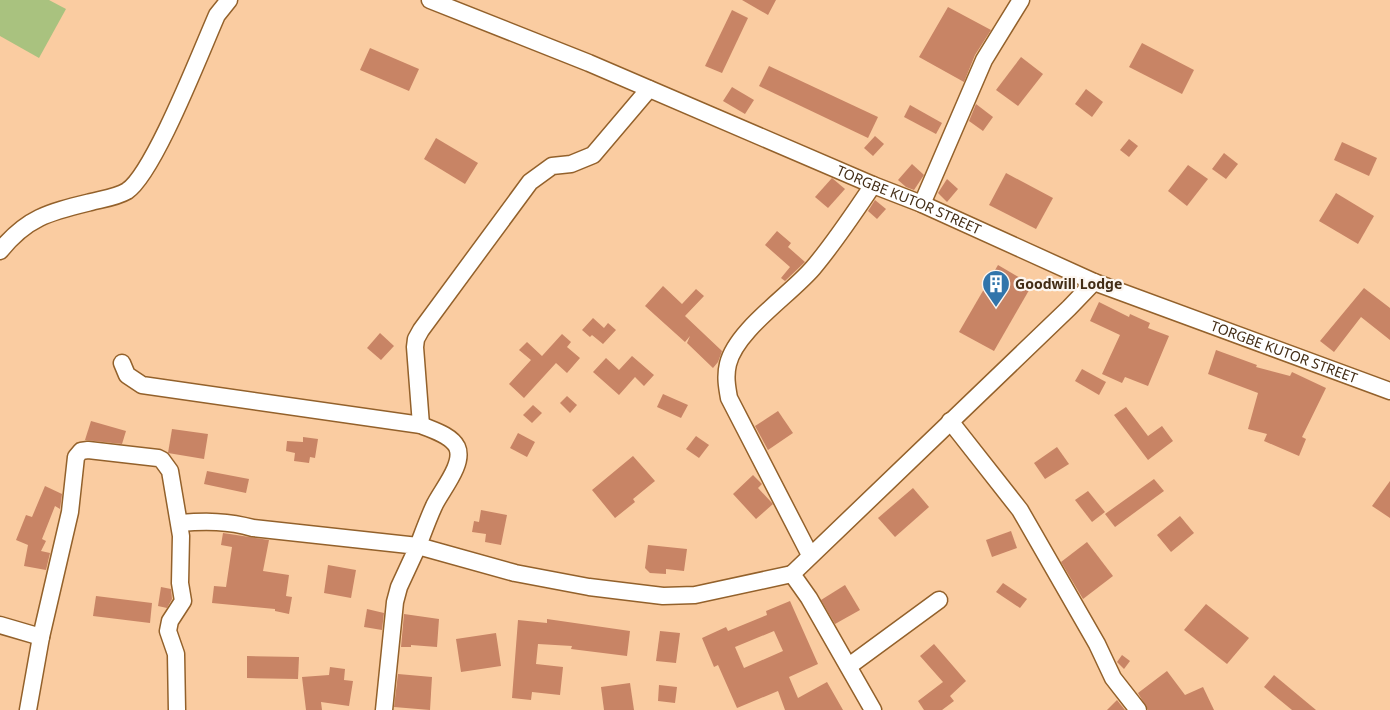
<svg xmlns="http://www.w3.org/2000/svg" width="1390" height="710" font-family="'Noto Sans',sans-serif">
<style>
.green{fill:#a9c27f}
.building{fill:#c88465;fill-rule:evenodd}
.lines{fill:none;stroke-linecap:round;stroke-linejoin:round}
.minor-casing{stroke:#93612b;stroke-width:19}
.minor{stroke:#fff;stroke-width:16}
.labels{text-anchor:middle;stroke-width:4.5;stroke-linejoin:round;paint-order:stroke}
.street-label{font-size:14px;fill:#432d16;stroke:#fcf6f0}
.poi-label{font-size:14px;font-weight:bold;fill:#432d16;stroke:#fcf6f0;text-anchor:start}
</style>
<rect width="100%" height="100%" fill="#facca1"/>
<polygon class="green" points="0,0 49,0 66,9 39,58 0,36"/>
<g class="building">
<polygon points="742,0 776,0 768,15"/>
<polygon points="948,7 991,30 975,55 964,82 919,57"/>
<polygon points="732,10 748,18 722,73 705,66"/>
<polygon points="1142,43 1194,70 1182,94 1129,67"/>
<polygon points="370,48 419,69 409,91 360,70"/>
<polygon points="1021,57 1043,74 1018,106 996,90"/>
<polygon points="769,66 878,117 868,138 759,86"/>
<polygon points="732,87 754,100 745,114 723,101"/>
<polygon points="1086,89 1103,102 1092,117 1075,104"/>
<polygon points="976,104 993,117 983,131 969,121"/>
<polygon points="910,105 942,123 936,134 904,117"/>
<polygon points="875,136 884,144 873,156 864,148"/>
<polygon points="436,138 478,163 465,184 424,159"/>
<polygon points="1129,139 1138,146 1129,157 1120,150"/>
<polygon points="1342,142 1377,158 1369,176 1334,160"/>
<polygon points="1224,153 1238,164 1226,179 1212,169"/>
<polygon points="912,164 924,175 914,190 906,187 898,180"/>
<polygon points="1188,165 1208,179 1187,206 1168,191"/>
<polygon points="1006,173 1053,198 1036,229 989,205"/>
<polygon points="832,178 845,189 828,208 815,197"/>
<polygon points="947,179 958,189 947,202 938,193"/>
<polygon points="1336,193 1374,216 1358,244 1319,221"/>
<polygon points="875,200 886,209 877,219 868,211"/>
<polygon points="777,231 791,243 788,247 805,262 785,281 781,278 790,267 765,245"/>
<polygon points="998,265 1032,285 994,351 959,332"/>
<polygon points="663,286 682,304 696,289 704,296 685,316 722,351 718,362 713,368 687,343 690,336 685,342 645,306"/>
<polygon points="1364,288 1390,308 1390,340 1361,317 1334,352 1320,341"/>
<polygon points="1099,302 1129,317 1130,314 1150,323 1148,328 1169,336 1148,386 1125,377 1122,383 1102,374 1120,335 1090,321"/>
<polygon points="593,318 604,328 608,323 616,330 603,344 592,335 590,337 582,330"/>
<polygon points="380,333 394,346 381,360 367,348"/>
<polygon points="562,334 571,342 567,347 580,358 567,373 556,363 524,398 509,384 531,360 519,350 527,342 542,356"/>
<polygon points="1216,350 1257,365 1256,367 1290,376 1292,372 1326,388 1302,437 1306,439 1299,456 1264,441 1267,434 1248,429 1258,393 1208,374"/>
<polygon points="632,356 654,375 644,386 635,377 619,395 593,372 606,358 619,370"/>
<polygon points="1082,369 1106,382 1099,395 1075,381"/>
<polygon points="663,394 688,405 681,418 657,407"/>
<polygon points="567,396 577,405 570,413 560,403"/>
<polygon points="533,405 542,413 532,423 523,415"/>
<polygon points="1126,407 1148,436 1162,426 1173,441 1148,460 1114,415"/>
<polygon points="778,411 793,433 768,450 755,426"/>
<polygon points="91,421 126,431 122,444 85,440"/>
<polygon points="172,429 208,434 204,459 168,453"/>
<polygon points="518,433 535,442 527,457 510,448"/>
<polygon points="696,436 709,445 699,458 686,449"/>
<polygon points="303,437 318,439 315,458 310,457 309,463 294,461 295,453 286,451 287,441 303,442"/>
<polygon points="1057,447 1069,464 1045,479 1034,463"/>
<polygon points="633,456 655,481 633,499 635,502 615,518 592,490"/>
<polygon points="207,471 249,479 246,493 204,484"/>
<polygon points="753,475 762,484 758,488 773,504 756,519 733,494"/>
<polygon points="1154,479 1164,491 1115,527 1105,514"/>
<polygon points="1390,481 1390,518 1372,506"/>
<polygon points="45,486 62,494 60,509 55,506 42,539 46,541 41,551 50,553 46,570 24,566 28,545 16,540 26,515 32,517"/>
<polygon points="913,488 929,507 895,537 878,518"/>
<polygon points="1088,491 1105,512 1092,522 1075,500"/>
<polygon points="481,510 507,515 501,545 485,542 486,534 472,532 474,521 479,522"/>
<polygon points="1180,516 1194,533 1171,552 1157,535"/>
<polygon points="1011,531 1017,548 992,557 986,540"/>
<polygon points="223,533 269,540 263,571 289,575 286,596 292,597 289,614 275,611 275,609 212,603 214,586 226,587 232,547 221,545"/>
<polygon points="1087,542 1113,576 1083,599 1061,562"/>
<polygon points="648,545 687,549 684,571 666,569 666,574 650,573 645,568"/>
<polygon points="328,565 356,570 351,598 324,593"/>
<polygon points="1003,583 1027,599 1020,608 996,592"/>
<polygon points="845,585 860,610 835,624 821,600"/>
<polygon points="161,587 171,589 172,599 167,608 158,606"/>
<polygon points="96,596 152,603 150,623 93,616"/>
<path d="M790,601L818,664L789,677L798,698L827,682L843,710H785L778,691L737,708L718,665L714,667L702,638L726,627L728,631L767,615L766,611ZM774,631L783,651L744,668L735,647Z"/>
<polygon points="1206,604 1249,638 1227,664 1184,630"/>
<polygon points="367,609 384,613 382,630 364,627"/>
<polygon points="404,614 439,619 437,647 411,645 411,647 401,647"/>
<polygon points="547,619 630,631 627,656 571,649 572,646 538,644 536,664 563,667 560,695 532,692 531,700 512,698 518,620 547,623"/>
<polygon points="660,631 680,633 676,663 656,661"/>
<polygon points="496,633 501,666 461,672 456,639"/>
<polygon points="934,644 966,681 950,696 954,701 942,710 924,710 918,701 943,682 920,656"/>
<polygon points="1122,655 1130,661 1124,669 1117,662"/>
<polygon points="247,656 299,657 298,679 247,678"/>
<polygon points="330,667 345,669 344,680 353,681 349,706 321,702 322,710 306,710 302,677 329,675"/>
<polygon points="1167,671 1185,695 1203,687 1214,710 1148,710 1138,693"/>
<polygon points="398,674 432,677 430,710 394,707"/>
<polygon points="1274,675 1316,710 1292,710 1264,687"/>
<polygon points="630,683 634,710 604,710 601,687"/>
<polygon points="659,685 677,687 675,703 658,701"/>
<polygon points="1117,700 1125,710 1107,710"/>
</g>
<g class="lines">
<defs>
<g id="minor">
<path id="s1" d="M430,0L589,63L873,185L922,204L1094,282L1390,391"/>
<polyline points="922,204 984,60 1021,0"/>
<path d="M0,251C27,217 50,212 91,202C103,199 117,197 127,191C154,173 201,51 217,15L229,0"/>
<path d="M122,363L127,375L142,385L421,425C432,430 451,435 457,447C465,464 440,492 434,506C428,519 423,533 418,546L515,573L589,587L663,596L695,595L792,574"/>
<polyline points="950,421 1020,510 1097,644 1113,678 1138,710"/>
<polyline points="421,425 415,347 416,339 421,330 530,182 552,166 571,164 593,155 649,89"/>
<path d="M180,523C206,521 228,521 253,528L418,546L399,587L395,602L384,710"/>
<path d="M810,555L729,398C727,387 725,376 728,364C736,330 790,295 813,268C835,242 854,213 873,185"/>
<polyline points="0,625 41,637"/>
<polyline points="849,666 939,600"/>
<polyline points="28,710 41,637 70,512 76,457 81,451 88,450 158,458 162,460 170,471 181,536 180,583 183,601 170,621 168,631 176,654 177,710"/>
<polyline points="873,710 809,598 792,574 1069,308 1094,282"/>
</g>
</defs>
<use href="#minor" class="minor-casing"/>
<use href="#minor" class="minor"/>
</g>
<defs>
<symbol id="building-pin" viewBox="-11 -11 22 30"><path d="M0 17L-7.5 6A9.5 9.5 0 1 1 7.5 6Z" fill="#3175ab" stroke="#fcf6f0"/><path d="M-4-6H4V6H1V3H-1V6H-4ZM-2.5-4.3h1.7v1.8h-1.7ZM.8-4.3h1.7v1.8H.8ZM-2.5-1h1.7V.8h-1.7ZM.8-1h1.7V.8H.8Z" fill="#fff"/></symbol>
</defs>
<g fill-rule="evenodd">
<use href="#building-pin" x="980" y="268" width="32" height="43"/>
</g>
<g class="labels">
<g class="street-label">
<text dy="5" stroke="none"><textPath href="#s1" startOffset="519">TORGBE KUTOR STREET</textPath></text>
<text dy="5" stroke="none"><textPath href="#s1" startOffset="924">TORGBE KUTOR STREET</textPath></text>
</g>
<g class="poi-label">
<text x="1015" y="289">Goodwill Lodge</text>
</g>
</g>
</svg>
